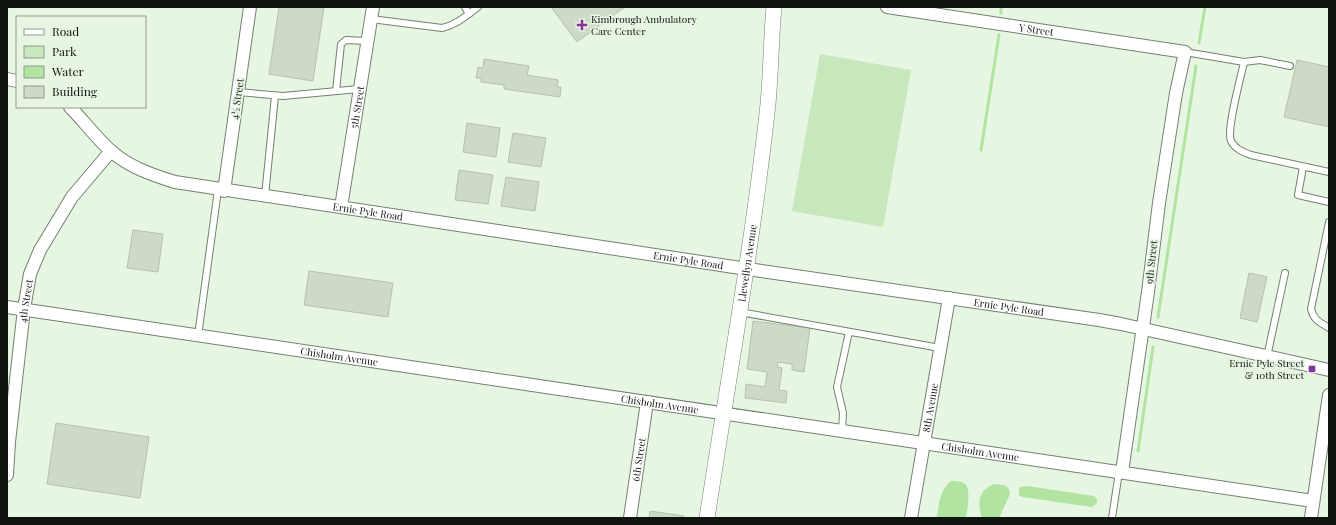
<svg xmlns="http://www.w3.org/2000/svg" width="1336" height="525" font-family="'Playfair Display',serif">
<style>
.green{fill:#c7e7bc}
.water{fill:#b1e4a0}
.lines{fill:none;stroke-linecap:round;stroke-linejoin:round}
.stream{stroke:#b1e4a0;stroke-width:3}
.building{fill:#cddac8;stroke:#b5c2b0}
.service-casing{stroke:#748070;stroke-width:8}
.minor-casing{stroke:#748070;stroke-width:14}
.tertiary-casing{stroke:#748070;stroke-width:16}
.service{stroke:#fff;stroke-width:6}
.minor{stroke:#fff;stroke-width:12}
.tertiary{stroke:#fff;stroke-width:15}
.poi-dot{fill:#87329f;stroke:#e7f5e3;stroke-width:1.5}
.labels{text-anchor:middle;stroke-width:3;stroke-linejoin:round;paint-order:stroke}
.poi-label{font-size:10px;fill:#10150f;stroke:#e7f5e3;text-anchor:start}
.street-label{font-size:10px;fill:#10150f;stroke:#e7f5e3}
</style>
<rect width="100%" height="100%" fill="#e7f5e3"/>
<polygon class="green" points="820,54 911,70 883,227 792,211"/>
<g class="water">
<path d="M951,481C955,481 960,481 964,483C972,488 967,509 966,518H937C939,504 939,491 951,481Z"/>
<path d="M994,484L1005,485L1009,489L1010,494L999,518H982C977,502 978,491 994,484Z"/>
<polygon points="1027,486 1094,496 1097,499 1097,503 1092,507 1022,497 1019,495 1019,489 1020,487"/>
</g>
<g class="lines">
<g class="stream">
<polyline points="1001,7 1001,13"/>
<polyline points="1199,43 1205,7"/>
<polyline points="981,150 999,35"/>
<polyline points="1158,317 1196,66"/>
<polyline points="1138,451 1153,347"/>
</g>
</g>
<g class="building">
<polygon points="279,7 324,7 313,81 269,74"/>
<polygon points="551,7 625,7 577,42"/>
<polygon points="484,59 529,66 527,75 558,80 557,87 561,87 560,97 504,89 504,85 481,82 481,78 476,78 478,67 483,68"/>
<polygon points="1297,60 1329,67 1329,127 1284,117"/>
<polygon points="467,123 500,128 496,157 463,152"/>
<polygon points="513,133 546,138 541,167 508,162"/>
<polygon points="459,170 493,175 488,204 455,200"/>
<polygon points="506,177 539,182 535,211 501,206"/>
<polygon points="133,230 163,234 158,272 127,268"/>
<polygon points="309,271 393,283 388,317 304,305"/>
<polygon points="1249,273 1267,277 1257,322 1240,318"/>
<polygon points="753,321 810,328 804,372 792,370 792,364 778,362 777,367 782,368 779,390 787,391 786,403 745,398 746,384 765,387 767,372 747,369"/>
<polygon points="56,423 149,437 140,498 47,484"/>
<polygon points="650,511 684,516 683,518 649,518"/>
</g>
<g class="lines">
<defs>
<g id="service">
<polyline points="465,7 469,14"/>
<path d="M371,19L442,28C456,25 466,16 478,7"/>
<polyline points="1185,52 1244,62 1260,60 1290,66"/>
<path d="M1244,62C1241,77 1226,130 1231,141C1235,149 1243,152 1251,155L1329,172"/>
<polyline points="336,91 341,44 346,40 367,41"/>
<polyline points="238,92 283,96 359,89"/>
<polyline points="1303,167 1298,195 1329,202"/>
<polyline points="265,196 275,96"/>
<path d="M1329,222L1311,309C1314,321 1320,322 1329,328"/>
<polyline points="740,312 940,348"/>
<polyline points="198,336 218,190"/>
<polyline points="1267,357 1285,273"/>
<polyline points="842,431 843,413 837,387 849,332"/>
<polyline points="1112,518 1119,472"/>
</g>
<g id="minor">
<path id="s1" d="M887,7L1185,52L1176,93L1159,203L1148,292L1122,472"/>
<polyline points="7,79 17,81"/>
<path id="s2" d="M70,107C84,121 96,138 111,151C129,167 152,175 175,182L734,267L1099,320L1121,324L1329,370"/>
<polyline points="224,191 250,7"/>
<path id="s3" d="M341,207L373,7"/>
<path id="s4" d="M7,307L1313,501"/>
<path id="s5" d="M7,475L9,442L24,309L30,274L40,250L72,197L111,151"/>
<path id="s6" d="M630,518L647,402"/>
<path id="s7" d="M911,518L949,298"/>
<polyline points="1311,518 1329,395"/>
</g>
<g id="tertiary">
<path id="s8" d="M707,518C728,380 753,243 768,104C771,72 771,39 774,7"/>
</g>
</defs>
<use href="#service" class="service-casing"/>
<use href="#minor" class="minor-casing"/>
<use href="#tertiary" class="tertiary-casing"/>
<use href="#service" class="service"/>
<use href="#minor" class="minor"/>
<use href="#tertiary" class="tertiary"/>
</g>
<g class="poi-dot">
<path d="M580 19h4v4h4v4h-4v4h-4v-4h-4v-4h4z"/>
<rect x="1308" y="365" width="8" height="8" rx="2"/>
</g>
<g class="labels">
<g class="poi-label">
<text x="591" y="23">Kimbrough Ambulatory<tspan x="591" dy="12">Care Center</tspan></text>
<text x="1304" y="367" text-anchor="end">Ernie Pyle Street<tspan x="1304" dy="12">&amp; 10th Street</tspan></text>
</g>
<g class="street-label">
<text dy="4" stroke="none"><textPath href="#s1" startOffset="151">Y Street</textPath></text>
<text transform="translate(237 99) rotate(-82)" y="4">4½ Street</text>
<text dy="4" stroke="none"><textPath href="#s3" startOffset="101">5th Street</textPath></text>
<text dy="4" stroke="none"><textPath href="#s2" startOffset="327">Ernie Pyle Road</textPath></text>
<text dy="4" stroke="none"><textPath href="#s2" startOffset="651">Ernie Pyle Road</textPath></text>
<text transform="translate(1151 262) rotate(-84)" y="4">9th Street</text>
<text dy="4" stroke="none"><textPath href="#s8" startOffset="258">Llewellyn Avenue</textPath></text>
<text dy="4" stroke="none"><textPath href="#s5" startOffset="175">4th Street</textPath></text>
<text dy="4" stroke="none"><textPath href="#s2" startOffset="975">Ernie Pyle Road</textPath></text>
<text dy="4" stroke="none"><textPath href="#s4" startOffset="336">Chisholm Avenue</textPath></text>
<text dy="4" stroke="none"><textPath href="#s4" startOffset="660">Chisholm Avenue</textPath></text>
<text dy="4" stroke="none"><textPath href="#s7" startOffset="112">8th Avenue</textPath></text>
<text dy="4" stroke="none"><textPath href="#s4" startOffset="984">Chisholm Avenue</textPath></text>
<text dy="4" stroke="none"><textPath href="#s6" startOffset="59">6th Street</textPath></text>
</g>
</g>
<rect width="1336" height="525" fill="none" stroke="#10150f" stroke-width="16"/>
<rect x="16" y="16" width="130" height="92" fill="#e7f5e3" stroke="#919b8e"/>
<rect x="24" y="29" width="20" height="6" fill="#ffffff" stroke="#919b8e"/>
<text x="52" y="36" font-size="12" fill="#10150f">Road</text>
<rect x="24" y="46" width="20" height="12" fill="#c7e7bc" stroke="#919b8e"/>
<text x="52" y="56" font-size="12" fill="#10150f">Park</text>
<rect x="24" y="66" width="20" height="12" fill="#b1e4a0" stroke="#919b8e"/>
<text x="52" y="76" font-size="12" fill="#10150f">Water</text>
<rect x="24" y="86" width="20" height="12" fill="#cddac8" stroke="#919b8e"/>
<text x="52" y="96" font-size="12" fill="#10150f">Building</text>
</svg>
